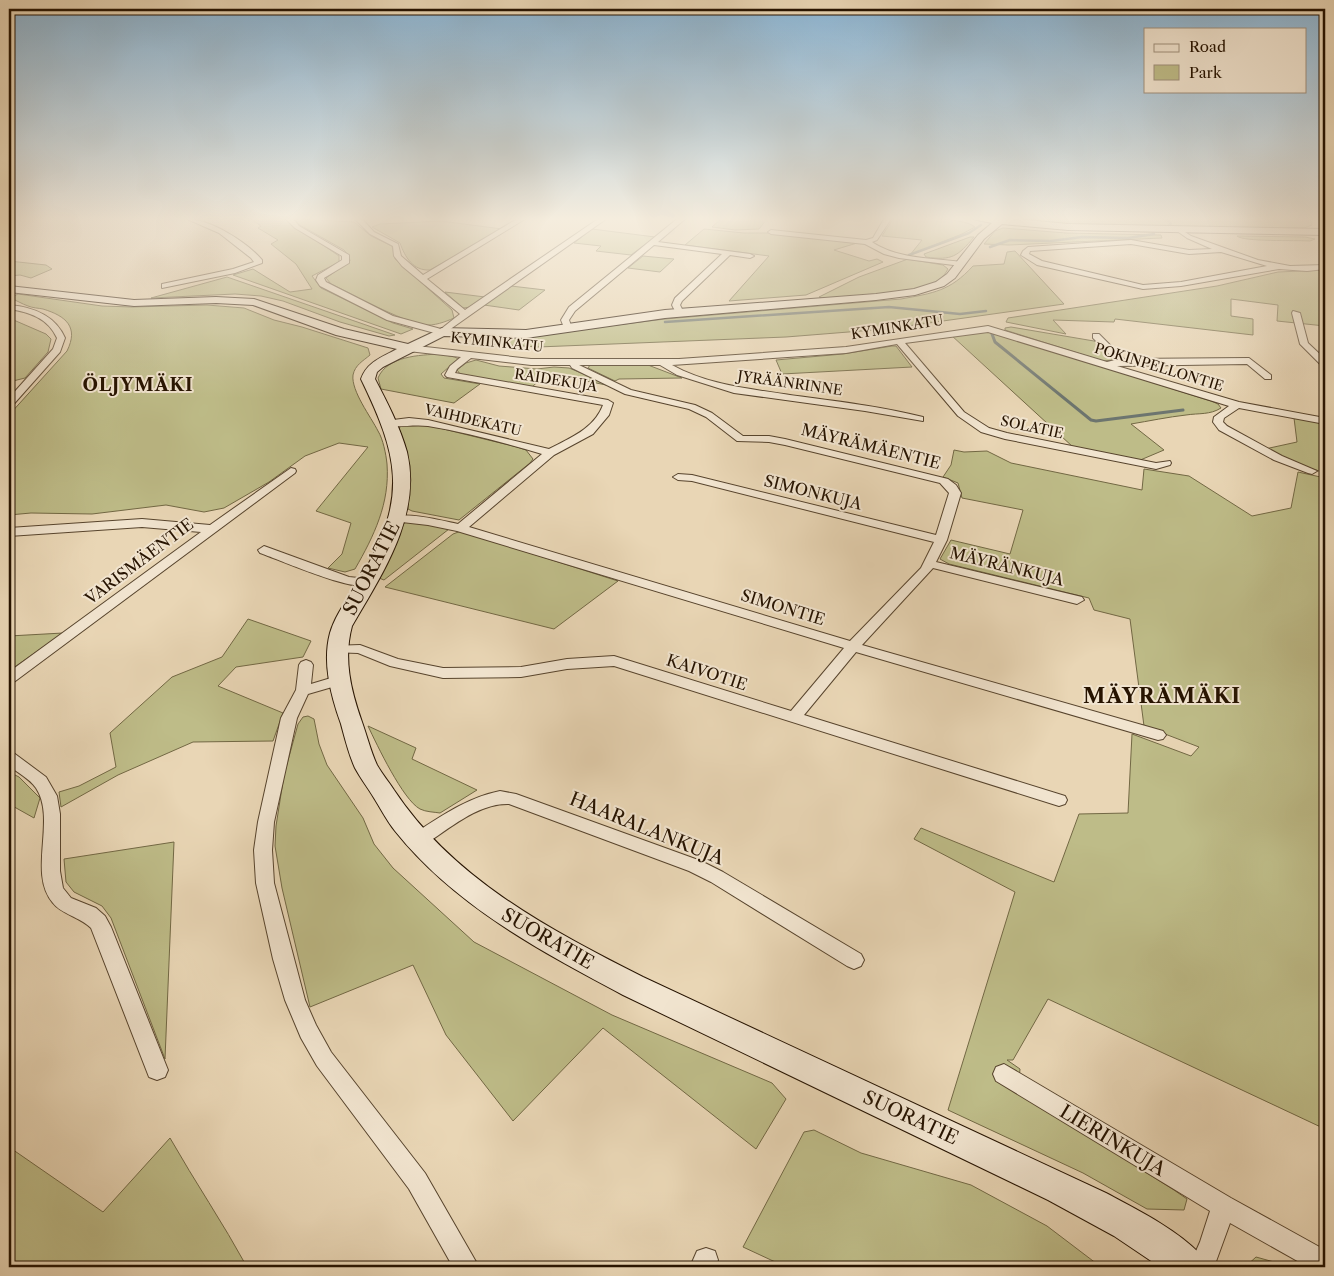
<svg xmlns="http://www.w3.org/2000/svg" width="1334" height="1276" font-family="'Libre Caslon Text',serif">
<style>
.green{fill:#bebc88;stroke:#726844}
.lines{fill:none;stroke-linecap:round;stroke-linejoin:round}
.stream-far1{stroke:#6d756f;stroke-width:2.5}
.stream{stroke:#6d756f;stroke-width:3}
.street-casing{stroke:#57442d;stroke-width:2}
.secondary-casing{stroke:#261300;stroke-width:2}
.street{fill:#f1e4cf;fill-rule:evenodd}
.secondary{fill:#f1e4cf;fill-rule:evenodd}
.labels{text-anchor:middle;stroke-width:4;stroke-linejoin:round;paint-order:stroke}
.far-street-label{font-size:14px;fill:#261300;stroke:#f1e4cf}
.street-label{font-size:16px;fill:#261300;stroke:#f1e4cf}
.far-district-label{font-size:18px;font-weight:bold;letter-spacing:1px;fill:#261300;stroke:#f1e4cf}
.near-street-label{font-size:19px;fill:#261300;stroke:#f1e4cf}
.district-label{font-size:21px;font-weight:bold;letter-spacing:1px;fill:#261300;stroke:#f1e4cf}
</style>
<rect width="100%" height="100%" fill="#e9d6b5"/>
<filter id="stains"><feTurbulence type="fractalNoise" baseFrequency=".004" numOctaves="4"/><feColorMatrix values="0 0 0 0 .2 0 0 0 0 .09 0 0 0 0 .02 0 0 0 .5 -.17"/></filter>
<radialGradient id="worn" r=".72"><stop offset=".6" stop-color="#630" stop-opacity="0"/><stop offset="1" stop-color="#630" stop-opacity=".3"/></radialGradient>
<g class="green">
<polygon points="251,219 285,219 339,256 339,262 312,276 321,288 393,323 413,329 401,334 233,275 253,269 290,292 312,289 296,264 271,244 278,240 258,228 261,226"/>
<path d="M298,219L354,222L371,236L392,246L395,259L452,310L454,318C445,322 434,326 424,325C399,320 356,296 331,284L326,278L350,261L349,256L344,250L298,224L296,221Z"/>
<polygon points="721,219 767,219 759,229 735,230 712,227"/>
<path d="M893,219C911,219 962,216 975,227L962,234L910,255L922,240L882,236Z"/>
<polygon points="999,219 1310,219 1312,225 1304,228 1078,225"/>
<path d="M441,221L502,229L430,270C413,271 405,257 400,243L372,227L380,224Z"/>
<polygon points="1003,228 1066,233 1161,235 1162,238 1009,245 984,244 995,231"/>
<polygon points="592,229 655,237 631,255 596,251 601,246 574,243"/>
<polygon points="704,229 744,233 769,233 857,243 834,250 869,261 877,259 883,262 806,295 729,301 769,256 685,245"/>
<path d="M1237,236L1305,237L1315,239L1310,241C1296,240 1243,242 1237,236Z"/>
<path d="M970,237H974C958,256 952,261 926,257L924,254Z"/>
<path d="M1015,251L1064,304L886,329L786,337L538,347L493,344L496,340L665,319L901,299C934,293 950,291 973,266L1004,264L1007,252Z"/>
<polygon points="643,256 674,259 660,272 628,268"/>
<path d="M908,259L943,265L948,269C935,299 851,296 822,298L819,297L859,277Z"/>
<polygon points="9,261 46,265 52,269 31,278 20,275 9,276"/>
<polygon points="1325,270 1325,326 1277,321 1278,305 1231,299 1231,316 1253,319 1253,335 1115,319 1114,322 1053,320 1066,334 1006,322 1008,318 1217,286 1278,272"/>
<polygon points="227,277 395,335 389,336 340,322 283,301 261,296 235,294 151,298"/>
<polygon points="511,286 545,290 519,310 484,305"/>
<polygon points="445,292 485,297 471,307 463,308"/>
<path d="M18,294L102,306L132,307L207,305L244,308L274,320L302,327L368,348L370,355C363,361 355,365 353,375C351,391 371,417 378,431C383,439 386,454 387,464C390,503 374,536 355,569L345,572L328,568L342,554L351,523L316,511L368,447L339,443L305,456L269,482L224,508L204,512L166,505L92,514L31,513L9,515V415L67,351C79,327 66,316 43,309C38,308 33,308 28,306C22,304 16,300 10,298Z"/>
<polygon points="9,318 46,334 51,339 48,352 25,378 9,382"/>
<polygon points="1011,327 1094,341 1099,343 1115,360 1103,361 1005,330 1005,328"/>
<path d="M991,332L1211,401L1218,404L1221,408C1210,415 1199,413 1186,415C1168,417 1149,421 1131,424L1164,450L1138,461L1073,447L951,335Z"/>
<polygon points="892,346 896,346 912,367 782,374 776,360 843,354"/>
<path d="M440,354L455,357L458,359L441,374L444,378L480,384L454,403L381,389L378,378C387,356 420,355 440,354Z"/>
<polygon points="476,360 499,366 537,369 554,367 569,368 616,387 547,373 531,388 460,374 457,370 466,363"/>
<polygon points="590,365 648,365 682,378 619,379 615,381 588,368"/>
<polygon points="1294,418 1325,423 1325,473 1297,464 1265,449 1297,442"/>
<path d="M404,424H423L517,447L526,450L533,459L530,463L459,520L412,511L408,509C407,498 410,487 409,476C409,459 404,444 399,428Z"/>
<polygon points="954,450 964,452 987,451 1011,463 1142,490 1144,469 1189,476 1252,516 1291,508 1298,472 1325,478 1325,1129 1048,999 1013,1060 1007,1060 1020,1069 1018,1092 1174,1190 1187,1199 1184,1210 1147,1209 1083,1173 948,1110 1015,892 914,839 921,828 1054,882 1079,814 1128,813 1132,734 1191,756 1199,747 1144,726 1130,619 1094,610 1089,598 949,564 940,559 951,540 1010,554 1023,510 962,498 958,483 943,477 951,465"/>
<polygon points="411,521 449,529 384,580 379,578 401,524"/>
<polygon points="461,531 618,581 554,629 385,587 453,534"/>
<polygon points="248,619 311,641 303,657 236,667 218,686 283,713 273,741 193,742 118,775 61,807 59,792 79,786 116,767 110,733 172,677 222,657"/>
<polygon points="63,633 9,671 9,636"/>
<polygon points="308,716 314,719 319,744 327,765 363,818 374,844 393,868 474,942 612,1015 772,1083 786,1099 756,1149 603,1028 513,1121 446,1035 413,965 310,1007 282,888 275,846 276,826 284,775 298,724 303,717"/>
<path d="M368,726L416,748L412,759L477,790L440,813C434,812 426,812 420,809C403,800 377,745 368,726Z"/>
<polygon points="9,772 19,777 40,798 34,818 9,804"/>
<polygon points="174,842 165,1059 111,918 102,906 74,892 66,882 64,859"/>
<polygon points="814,1130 861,1153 971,1185 1047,1226 1101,1267 786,1267 743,1247 804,1132"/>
<path d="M170,1138C195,1182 223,1223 247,1267H9V1147L103,1212Z"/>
<polygon points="1256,1257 1292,1267 1245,1267"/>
</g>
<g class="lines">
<g class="stream-far1">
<polyline points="1164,219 1169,221 1171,225 1168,226"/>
<polyline points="990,247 1010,240 1051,241 1082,237 1128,238 1154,234"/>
<polyline points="909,255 969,233 981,225"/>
<polyline points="665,322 889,307 960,314 986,311"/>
<polyline points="992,333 993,335"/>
</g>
<polyline class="stream" points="992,334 995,342 1091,420 1096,421 1183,410"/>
<defs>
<g id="street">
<path d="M187,219C210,219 247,242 262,260V263L235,273L162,288V284L233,269L254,262L251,258L219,233Z"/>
<polygon points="286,219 293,219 299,226 349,255 349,263 324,278 326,282 393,316 441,329 460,314 402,266 394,256 393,246 370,234 355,219 362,219 374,232 398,244 401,256 423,275 517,219 525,219 427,279 465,310 598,219 606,219 442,335 387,320 320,286 316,280 318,275 342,260 342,256 295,228"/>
<polygon points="677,219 685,219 658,242 750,254 754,256 750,258 730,255 682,301 680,305 684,313 680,315 677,315 672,305 675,298 722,254 654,245 575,311 569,320 572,328 565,330 561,320 569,307"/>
<path d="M884,219H891L877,240L872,242C897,259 932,258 961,262L965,264L961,266L899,258L884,254L865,244L771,234L768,232L771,230L866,240L873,238Z"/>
<path d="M1179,228L1191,236L1258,260L1290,266L1325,265V269L1307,271L1279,269L1181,286L1143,289L1037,265L1021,255L1023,251L1028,247L1131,240L1189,250L1212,249L1187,238L1177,231V229ZM1131,244L1189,254L1221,252L1267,266L1181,282L1143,285L1042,261L1029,254L1030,251Z"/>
<path d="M9,305C33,307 55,315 65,338L60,352L12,406L9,407V398L53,349L57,338C48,318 29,312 9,309Z"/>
<polygon points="1293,311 1300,313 1308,343 1325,359 1325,367 1322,366 1300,344 1292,313"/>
<path d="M988,326L1107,362L1115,360L1093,338V334H1099L1124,359L1249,358L1271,375V379H1265L1247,364L1117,366L1239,402L1325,418V424L1239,408L1224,418L1223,422L1227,426L1282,456L1317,471L1312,474L1308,473L1274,460L1219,430L1213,422L1214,417L1229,406L988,332L905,343L964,412L989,428L1007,433L1156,463L1170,461L1171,463L1170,465L1156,469L1005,439L981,432L958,416L897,344L846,353L672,365C708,385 751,389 790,395C835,401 879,406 923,417V421L865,411L734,393L677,375L660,365H579L631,390L695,405L712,413L743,436H769L785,439L948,479L956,485L961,493L947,540L936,562L1082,597L1084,600L1077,604L933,568L862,645L1163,731L1166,735L1163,739L1158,740L856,652L804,715L1065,796L1067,800L1065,804L1059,806L614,666L567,669L521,677L443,678L390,666L358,653L331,652L329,649L331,646L360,645L398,659L443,668L521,667L567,659L614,656L791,711L844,648L457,531L428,525L393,521L391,519C401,510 444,521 458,524L542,454C505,443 466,432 428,426C414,424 396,428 385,425V421L409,418L428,420L549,449C570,438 594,429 603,405L447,377L445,375L450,366L461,357L408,351L404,348L408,345L531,359H679L846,347ZM471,358L531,365H570L572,368L625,394L689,409L706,417L737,441L769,442L785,445L940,483L949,493L936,535L692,475L678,474L673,477L678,480L692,481L934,542L921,568L850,641L469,527L554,455L593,434L609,415L613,403L608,400L455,373L457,369Z"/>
<polygon points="291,468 295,469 296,471 295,473 14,682 9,684 9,672 201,532 142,527 9,536 9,528 142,519 210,525"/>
<path d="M264,546L349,577L368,579L374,583C362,597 278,559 260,553L258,550Z"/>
<polygon points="306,660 311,662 313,665 311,684 341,675 346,677 348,680 346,683 308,694 297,718 274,822 272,850 274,883 305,1000 316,1025 331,1052 425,1173 479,1267 453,1267 409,1189 317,1066 301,1038 285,1000 273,959 256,883 254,850 258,822 281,718 296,690 299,665 301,662"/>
<path d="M9,752L15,754L46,777L57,796L60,814V871L63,888L71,898L96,908L105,916L111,927L168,1070L165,1077L157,1080L149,1077L91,928C80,917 61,914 53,903C27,873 57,820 36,788C30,779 17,772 9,766Z"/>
<path d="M500,791L516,794L701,861L723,872L861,954L864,960L861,966L854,969L847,966L711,882L689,871L509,804C478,803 449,829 424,845L418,847L412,845L409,840L412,835C440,817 466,798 500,791Z"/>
<polygon points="1004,1064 1231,1198 1325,1250 1325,1267 1308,1267 1230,1223 1214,1267 1189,1267 1200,1242 1210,1211 996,1081 993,1074 996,1067"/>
<polygon points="706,1248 715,1251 718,1260 715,1267 690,1267 697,1251"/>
</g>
<path id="secondary" d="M973,219H1015L1068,224L1325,229V235L1068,230L1002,224L984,239L955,278L944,286L915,295L876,300L665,318L526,338L444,336L383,367L377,372L375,379C387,402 400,427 407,452C422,516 382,574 352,626C343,659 351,691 362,722C367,736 371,752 377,765C382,774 389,782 394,790C453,879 550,930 643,977L1106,1193C1136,1209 1176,1229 1199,1253C1203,1257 1204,1263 1206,1267H1160L1114,1236L1048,1200L623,995C540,951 454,905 395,831C387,821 381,809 374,798C368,788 361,779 355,768C349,755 345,739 341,724C331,696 322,663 330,633C336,612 353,592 364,572C408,496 398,455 361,379C367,362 382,357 397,349L336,335L253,305L216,303L134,306L9,292V286L134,300L216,297L254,299L344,329L408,344L442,328L526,330L665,310L876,294L914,289L936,282L947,274L978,235L992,223Z"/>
</defs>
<use href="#street" class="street-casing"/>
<use href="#secondary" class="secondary-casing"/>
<use href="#street" class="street"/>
<use href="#secondary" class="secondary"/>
</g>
<linearGradient id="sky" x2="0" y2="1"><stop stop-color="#8ab5d5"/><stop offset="0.55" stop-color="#f5edde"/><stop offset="1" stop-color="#f5edde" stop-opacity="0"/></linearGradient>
<rect width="1334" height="398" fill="url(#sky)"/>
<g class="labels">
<g class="far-street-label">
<text transform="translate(897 327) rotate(-9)" y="5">KYMINKATU</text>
<text transform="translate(497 342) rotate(6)" y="5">KYMINKATU</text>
<text transform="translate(1159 367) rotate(17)" y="5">POKINPELLONTIE</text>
<text transform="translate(556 380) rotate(9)" y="5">RAIDEKUJA</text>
<text transform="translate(790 383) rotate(8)" y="5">JYRÄÄNRINNE</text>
<text transform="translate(473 420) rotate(13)" y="5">VAIHDEKATU</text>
<text transform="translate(1032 427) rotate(12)" y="5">SOLATIE</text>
</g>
<g class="street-label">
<text transform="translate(871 446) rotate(14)" y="6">MÄYRÄMÄENTIE</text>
<text transform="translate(813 492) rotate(14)" y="6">SIMONKUJA</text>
<text transform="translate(139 561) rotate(-37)" y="6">VARISMÄENTIE</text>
<text transform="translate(1007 566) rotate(14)" y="6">MÄYRÄNKUJA</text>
<text transform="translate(783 607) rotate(17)" y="6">SIMONTIE</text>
<text transform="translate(707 672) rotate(18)" y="6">KAIVOTIE</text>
</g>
<g class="far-district-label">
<text x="138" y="391">ÖLJYMÄKI</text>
</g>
<g class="near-street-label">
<text transform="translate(371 568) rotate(-63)" y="7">SUORATIE</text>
<text transform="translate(647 828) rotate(22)" y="7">HAARALANKUJA</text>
<text transform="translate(548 938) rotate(30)" y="7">SUORATIE</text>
<text transform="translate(911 1117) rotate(25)" y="7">SUORATIE</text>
<text transform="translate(1113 1140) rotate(31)" y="7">LIERINKUJA</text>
</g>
<g class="district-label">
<text x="1162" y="703">MÄYRÄMÄKI</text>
</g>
</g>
<rect width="1334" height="1276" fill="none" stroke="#e9d6b5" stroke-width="30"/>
<rect x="10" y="10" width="1314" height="1256" fill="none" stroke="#261300" stroke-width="2.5"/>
<rect x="15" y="15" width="1304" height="1246" fill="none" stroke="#261300"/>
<rect x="1144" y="28" width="162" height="65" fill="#f1e4cf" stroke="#a0907c"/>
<rect x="1154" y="44" width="25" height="8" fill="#f1e4cf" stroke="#a0907c"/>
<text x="1189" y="52" font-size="15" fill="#261300">Road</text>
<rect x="1154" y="65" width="25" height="15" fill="#bebc88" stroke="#a0907c"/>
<text x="1189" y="78" font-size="15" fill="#261300">Park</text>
<rect width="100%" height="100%" filter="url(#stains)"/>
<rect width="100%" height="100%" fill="url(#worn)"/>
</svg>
